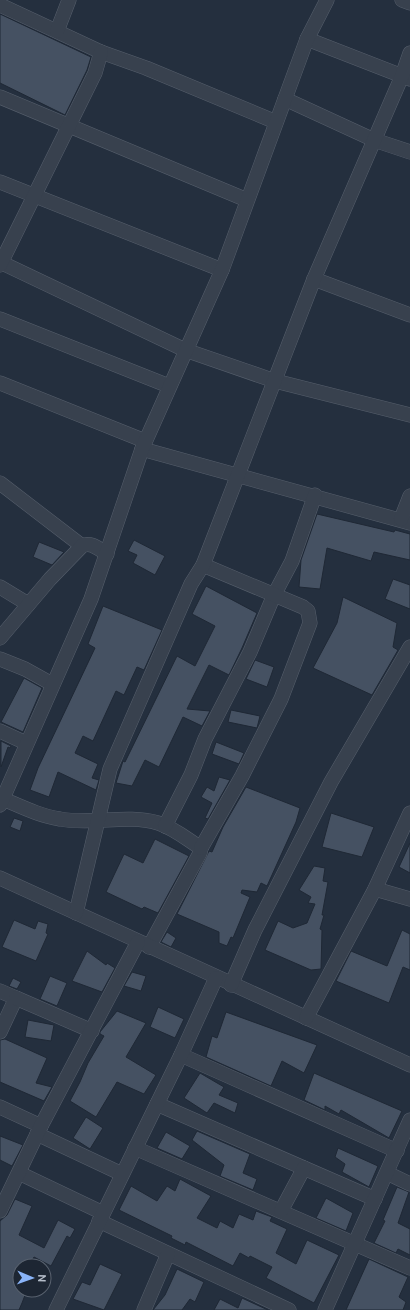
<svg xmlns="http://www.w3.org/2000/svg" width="410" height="1310" font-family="Cabin,sans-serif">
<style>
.building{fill:#455162;stroke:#1f2835}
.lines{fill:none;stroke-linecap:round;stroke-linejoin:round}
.minor-casing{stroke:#565f6c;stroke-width:15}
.minor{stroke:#38414e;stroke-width:14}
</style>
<rect width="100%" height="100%" fill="#242f3e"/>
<g class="building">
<polygon points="0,14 91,57 87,70 65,115 0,83"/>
<polygon points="317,514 394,532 395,530 410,534 410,560 374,552 371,561 327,548 320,589 299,587 301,560"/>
<polygon points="134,540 165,556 155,575 133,563 137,555 128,551"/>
<polygon points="39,542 64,552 52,565 33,557"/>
<polygon points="393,579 410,585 410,609 385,599"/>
<polygon points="206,586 257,613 242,648 229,675 209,665 187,709 210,711 202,726 183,717 159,767 145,760 132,786 116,783 123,761 125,762 177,656 195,666 215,626 192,614"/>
<polygon points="343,597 397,623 393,647 398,650 372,695 313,668 337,623"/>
<polygon points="103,606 162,630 144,670 137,667 124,695 116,691 93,741 83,736 75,753 98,764 92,778 99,780 96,790 58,772 49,797 30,790 38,768 95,648 88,644"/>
<polygon points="255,660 274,667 267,687 246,679"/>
<polygon points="24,678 42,688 23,732 1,722"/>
<polygon points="231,710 260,716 257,728 228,722"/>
<polygon points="1,741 11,746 10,748 8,747 1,767"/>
<polygon points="216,742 244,753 239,764 212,754"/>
<polygon points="219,777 230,780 208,819 205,818 212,803 201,797 207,787 214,791"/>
<polygon points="246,787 300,808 296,822 267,886 261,883 257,892 242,890 241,893 250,897 233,938 231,937 227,946 219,943 219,932 177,914 209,851 212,852 223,827"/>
<polygon points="331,813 374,827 362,857 322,847"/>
<polygon points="14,818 23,821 20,831 10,827"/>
<polygon points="155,839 189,856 158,913 144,907 142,909 106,892 124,854 143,863"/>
<polygon points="410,843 410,873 399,867"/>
<polygon points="314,866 325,868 323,881 328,882 322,915 324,915 320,929 322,930 321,969 311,970 265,950 278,921 293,928 307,923 315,904 308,903 311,897 299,890"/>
<polygon points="14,920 35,929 38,921 48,924 46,933 48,934 36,961 2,947"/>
<polygon points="402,930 410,934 410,970 403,967 389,1003 336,981 351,951 387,966"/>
<polygon points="167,932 176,938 171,947 161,942"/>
<polygon points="87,951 106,965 107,963 115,968 102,992 72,981"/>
<polygon points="132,972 146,976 141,991 124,986"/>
<polygon points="50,976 67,983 57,1006 40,999"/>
<polygon points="13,978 21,982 17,989 9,986"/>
<polygon points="158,1007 184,1019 175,1038 150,1027"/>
<polygon points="117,1011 146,1023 126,1057 156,1075 144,1094 117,1082 96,1117 70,1101 80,1082 88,1063 104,1036 100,1034 100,1032"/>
<polygon points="226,1012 317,1045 304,1073 282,1061 271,1086 206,1057 212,1036 217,1038"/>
<polygon points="28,1020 54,1025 51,1041 25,1037"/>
<polygon points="5,1039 47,1058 36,1083 52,1087 44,1101 0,1082 0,1040"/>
<polygon points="200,1073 224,1087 219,1095 238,1103 235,1113 214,1103 207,1113 184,1098"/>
<polygon points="314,1073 402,1111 389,1138 341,1110 339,1114 325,1106 325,1110 304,1100"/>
<polygon points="86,1117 103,1128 90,1149 73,1138"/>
<polygon points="197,1131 250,1154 243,1173 257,1179 253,1190 220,1176 224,1165 192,1140"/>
<polygon points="166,1132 190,1146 182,1159 157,1148"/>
<polygon points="0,1136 23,1145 12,1166 0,1160"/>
<polygon points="338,1148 378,1166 369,1187 342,1172 345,1164 335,1157"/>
<polygon points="180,1179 211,1196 197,1218 217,1228 220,1221 233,1228 239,1214 253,1220 256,1211 272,1217 270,1221 287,1229 276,1253 296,1264 307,1240 339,1255 314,1303 266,1278 272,1267 250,1256 249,1258 240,1253 233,1266 186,1242 185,1245 171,1238 172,1236 119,1210 131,1186 157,1201 167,1186 175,1191"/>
<polygon points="397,1187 409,1192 398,1223 410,1229 410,1255 398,1249 396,1253 374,1243 385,1221 383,1220"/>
<polygon points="326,1198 353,1213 346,1231 316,1218"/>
<polygon points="15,1199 32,1206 19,1235 44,1248 58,1220 75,1229 70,1238 67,1236 51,1266 34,1257 29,1266 20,1266 20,1290 27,1290 22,1303 19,1310 0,1310 0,1221 7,1215"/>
<polygon points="369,1259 408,1277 399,1297 406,1302 403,1310 346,1310"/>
<polygon points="100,1264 122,1274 104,1310 73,1299 82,1282 90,1285"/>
<polygon points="177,1269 204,1282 195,1302 190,1299 182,1310 153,1310 165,1295"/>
<polygon points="242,1298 268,1310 214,1310 220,1299 238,1308"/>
</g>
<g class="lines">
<defs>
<g id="minor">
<polyline points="402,0 410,3"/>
<polyline points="0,5 101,52 146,68 276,122"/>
<polyline points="57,31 69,0"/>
<polyline points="307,39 410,79"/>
<polyline points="0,97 247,200"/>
<polyline points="285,99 374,140 410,152"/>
<polyline points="0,182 222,270"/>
<polyline points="0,262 185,350 275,381 410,415"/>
<polyline points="0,265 95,73 101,52"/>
<polyline points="314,279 410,315"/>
<polyline points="0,319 169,386"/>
<polyline points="0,383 145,441"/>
<polyline points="142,449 410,523"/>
<polyline points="0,483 82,546"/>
<polyline points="401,519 410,496"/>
<polyline points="0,587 28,604"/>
<path d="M0,638L50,579L82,546C90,541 99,549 107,554"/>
<polyline points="0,659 25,669 52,684"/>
<polyline points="0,731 26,743"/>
<path d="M3,799C22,807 40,816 60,819C92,825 127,814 158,823C174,828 188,840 201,848L200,853L149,947"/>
<polyline points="0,805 91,599 142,449 222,270 307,39 327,0"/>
<polyline points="165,826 191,775 205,739 250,652 274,595 292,561 315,495"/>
<polyline points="201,848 242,776 281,699 310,623 308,611 303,607 203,565"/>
<polyline points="0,878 410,1065"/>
<polyline points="375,889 410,899"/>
<polyline points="76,913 110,769 191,584 203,565 314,279 402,76 410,53"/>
<polyline points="231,985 255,930 331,782 410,647"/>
<polyline points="0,991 16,998 0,1032"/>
<polyline points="16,998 92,1031"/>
<polyline points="306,1018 375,889 410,813"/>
<polyline points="181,1055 397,1151"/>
<polyline points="157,1104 375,1199"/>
<polyline points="0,1107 41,1126"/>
<polyline points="37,1134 122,1174"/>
<polyline points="135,1148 410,1268"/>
<polyline points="19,1173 103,1213"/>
<polyline points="387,1173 410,1184"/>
<polyline points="0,1211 41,1126 138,942"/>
<polyline points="281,1211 304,1168"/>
<polyline points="99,1221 289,1310"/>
<polyline points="56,1310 181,1055 216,978"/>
<polyline points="144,1310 168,1254"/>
<polyline points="325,1310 410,1120"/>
</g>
</defs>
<use href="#minor" class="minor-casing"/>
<use href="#minor" class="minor"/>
</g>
<g transform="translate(32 1278) rotate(92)"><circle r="19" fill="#1d2633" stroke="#59626f"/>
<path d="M0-3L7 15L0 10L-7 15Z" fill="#8ab4f8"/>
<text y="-6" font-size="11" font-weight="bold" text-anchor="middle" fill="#b4bcc9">N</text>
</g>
</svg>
